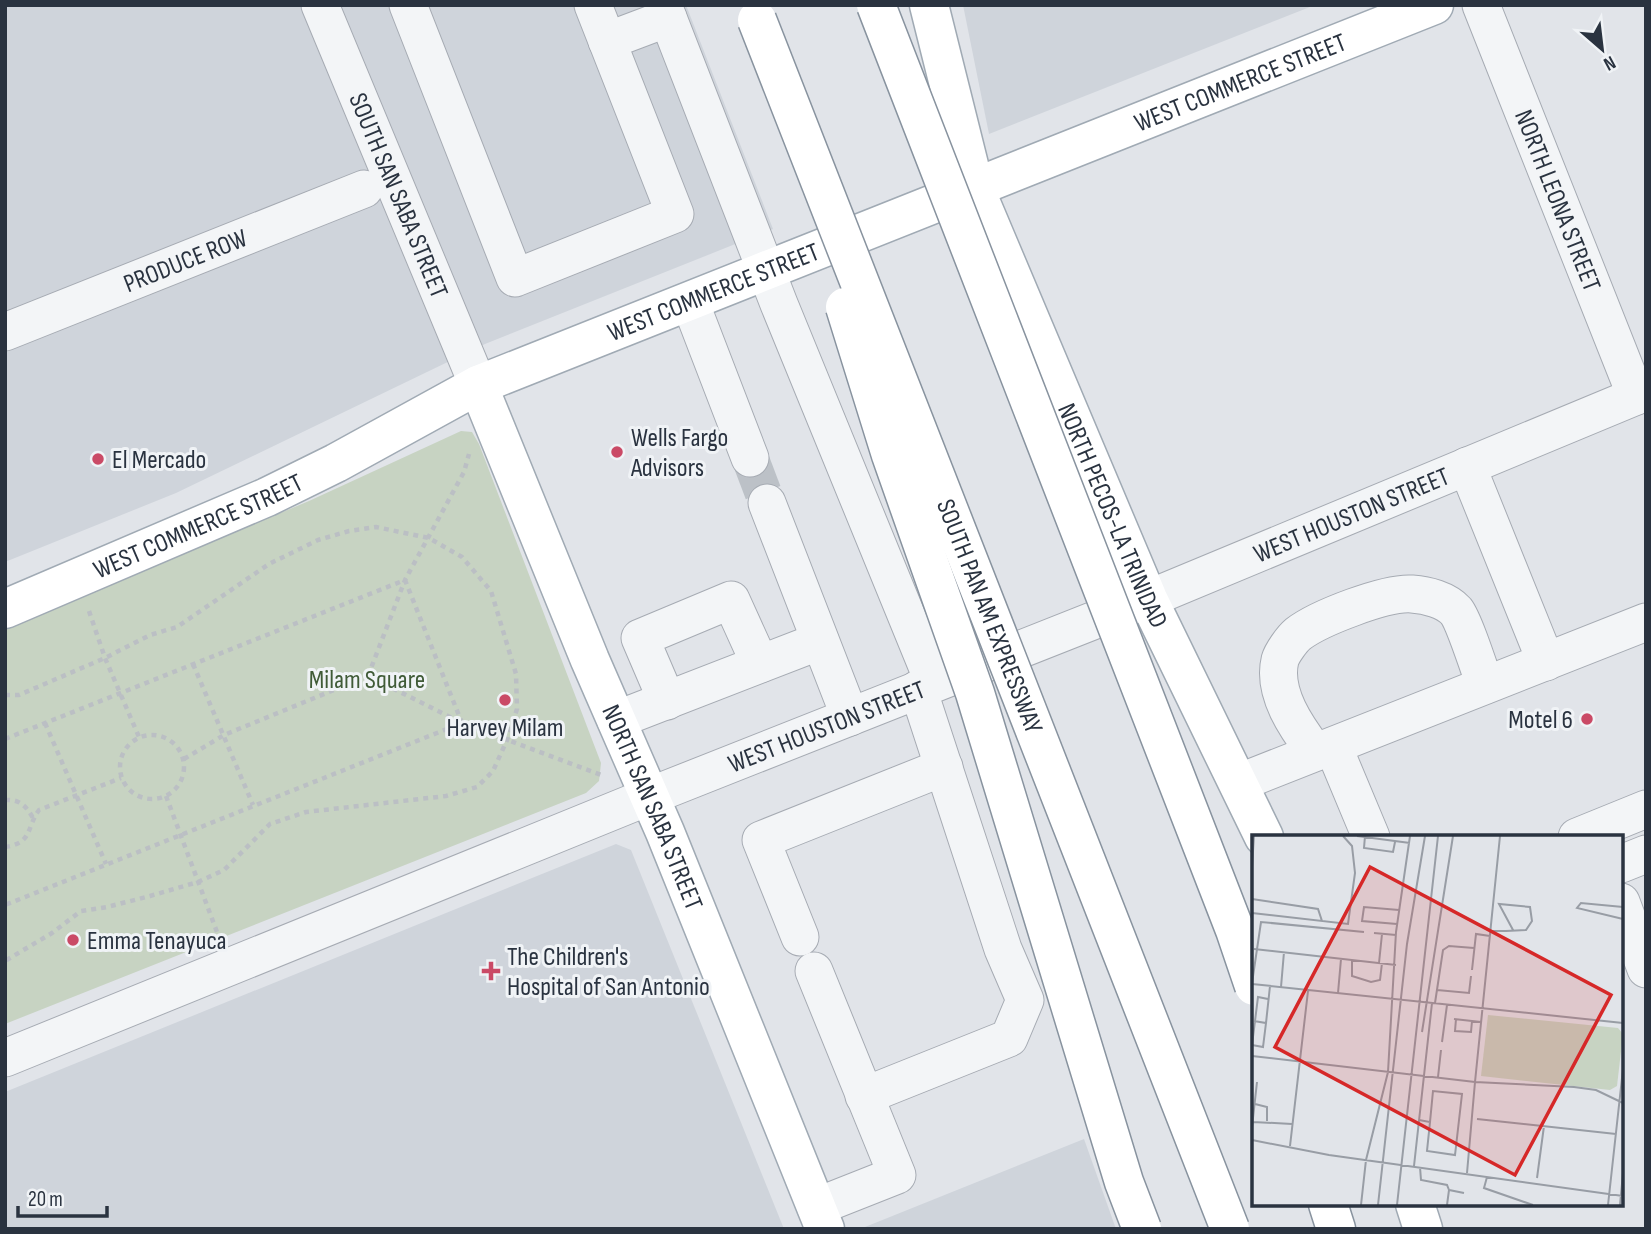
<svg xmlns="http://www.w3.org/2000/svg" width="1651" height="1234" font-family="'Sofia Sans Condensed',sans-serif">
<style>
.built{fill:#cfd4db}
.park{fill:#c7d3c2}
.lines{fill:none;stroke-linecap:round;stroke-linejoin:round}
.minor-tunnel{stroke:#bcc1c7;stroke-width:37;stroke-dasharray:37 18;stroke-linecap:butt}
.minor-casing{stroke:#a6abb3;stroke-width:39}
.major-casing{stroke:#a0aab4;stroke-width:41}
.highway-casing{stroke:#88939f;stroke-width:41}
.path{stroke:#bbbfc4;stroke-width:4.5;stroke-dasharray:5 5;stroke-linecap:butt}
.minor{stroke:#f3f5f7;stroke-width:37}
.major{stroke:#fff;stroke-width:38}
.highway{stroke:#fff;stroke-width:38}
.highway-bridge-casing{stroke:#88939f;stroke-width:41;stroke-linecap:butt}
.highway-bridge{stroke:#fff;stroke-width:38}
.poi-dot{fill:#ca4a66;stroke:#f0f3f6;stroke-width:2.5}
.labels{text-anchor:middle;stroke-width:6;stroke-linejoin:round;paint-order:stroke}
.street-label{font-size:26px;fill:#2a3340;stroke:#f0f3f6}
.poi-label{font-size:26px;fill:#2a3340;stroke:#f0f3f6;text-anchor:start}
.park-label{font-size:26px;fill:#405b37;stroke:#f0f3f6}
.inset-road{fill:none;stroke:#989da5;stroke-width:2}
.view{fill:#d62828;fill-opacity:0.15;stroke:#d62828;stroke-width:3.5}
.inset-edge{fill:none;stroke:#2a3340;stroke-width:3.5}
</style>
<rect width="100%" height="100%" fill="#e1e4e9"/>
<g class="built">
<polygon points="5,5 686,5 773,229 485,344 176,493 5,562"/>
<polygon points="963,5 1315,5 989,134"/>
<polygon points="616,844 631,850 784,1229 5,1229 5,1092"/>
<polygon points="1084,1139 1116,1229 860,1229"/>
</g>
<polygon class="park" points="461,431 472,432 479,444 601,763 599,781 586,793 5,1024 5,628 309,501"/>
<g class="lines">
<polyline class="minor-tunnel" points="750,458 767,503"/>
<defs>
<g id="minor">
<path id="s1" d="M320,5L478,385"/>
<polyline points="408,5 515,278 675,214 593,5"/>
<polyline points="663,5 779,304 934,683"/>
<path id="s2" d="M1481,5L1636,396"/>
<polyline points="607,41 668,18"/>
<polyline points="690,302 750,458"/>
<path id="s3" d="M5,332L364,189"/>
<polyline points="1467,466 1546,662"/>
<polyline points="767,503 850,717"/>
<polyline points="667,701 640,638 731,600 760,664"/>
<polyline points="616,720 820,641"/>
<polyline points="1333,746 1371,837"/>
<path d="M1315,752C1297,728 1272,693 1280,660C1282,653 1292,639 1298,634C1319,618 1386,592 1412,594C1427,595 1446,600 1456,611C1464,621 1480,671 1485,685"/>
<polyline points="1238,783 1646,622"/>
<polyline points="1577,837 1646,809"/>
<polyline points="1621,864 1646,854"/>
<polyline points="1621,902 1646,969"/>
<polyline points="800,937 761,840 944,767"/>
<polyline points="814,971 897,1175 816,1207"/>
<path id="s4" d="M5,1058L650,796L1148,599L1646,392"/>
<polyline points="864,1096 1009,1038 1025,1000 1003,949 918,689"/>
</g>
<g id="major">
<path id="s5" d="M929,5L975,189L1148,599L1264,837"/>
<path id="s6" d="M478,385L590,660L665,832L825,1229"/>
<path id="s7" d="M5,609L267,497L336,463L478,385L1434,5"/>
<polyline points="1415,1204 1423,1229"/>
</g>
<polyline id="highway" points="1328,1204 1336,1229"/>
</defs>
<use href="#minor" class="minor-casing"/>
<use href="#major" class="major-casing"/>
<use href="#highway" class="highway-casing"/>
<g class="path">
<polyline points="89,611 105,658 139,737"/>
<polyline points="193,664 253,805"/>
<polyline points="368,676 405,580 464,472 469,454"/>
<polyline points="5,695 19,695 105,658 150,635 177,627 269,564 318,540 349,531 376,527 429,538 462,557 491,591 516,674 517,709 507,740 493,771 477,787 446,796 306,812 270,824 224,870 198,882 150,896 107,907 81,911 52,933 5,961"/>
<polyline points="45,723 106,864"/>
<circle cx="152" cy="767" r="32"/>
<polyline points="5,739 405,580 462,723 5,905"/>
<polyline points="184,759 224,735 368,676 462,723 601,775"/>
<polyline points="166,796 217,932"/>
<path d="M5,800C20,799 26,806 33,818"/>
<path d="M5,847C33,843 26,828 39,810L121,778"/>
</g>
<use href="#minor" class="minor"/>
<use href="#major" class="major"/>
<use href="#highway" class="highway"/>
<defs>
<g id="highway-bridge">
<polyline points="876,5 1235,930 1254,986"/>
<path id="s8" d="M757,20L1230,1229"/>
<polyline points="845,307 891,455 975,693 1124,1182 1142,1229"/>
</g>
</defs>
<use href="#highway-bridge" class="highway-bridge-casing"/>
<use href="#highway-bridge" class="highway-bridge"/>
</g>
<g class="poi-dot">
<circle cx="617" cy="452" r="7"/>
<circle cx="98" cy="459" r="7"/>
<circle cx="505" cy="700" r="7"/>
<circle cx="1587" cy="719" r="7"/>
<circle cx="73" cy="940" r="7"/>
<path d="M487.5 960.5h7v7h7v7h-7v7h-7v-7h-7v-7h7z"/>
</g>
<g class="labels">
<g class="street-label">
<text dy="9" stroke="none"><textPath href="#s7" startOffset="1344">WEST COMMERCE STREET</textPath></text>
<text dy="9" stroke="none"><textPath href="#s1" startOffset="206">SOUTH SAN SABA STREET</textPath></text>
<text dy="9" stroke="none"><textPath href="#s2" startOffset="210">NORTH LEONA STREET</textPath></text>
<text dy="9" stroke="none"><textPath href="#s3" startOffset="194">PRODUCE ROW</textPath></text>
<text dy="9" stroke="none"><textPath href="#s7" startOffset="777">WEST COMMERCE STREET</textPath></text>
<text dy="9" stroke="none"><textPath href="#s4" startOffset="1452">WEST HOUSTON STREET</textPath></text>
<text dy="9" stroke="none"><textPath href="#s5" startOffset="544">NORTH PECOS-LA TRINIDAD</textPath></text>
<text dy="9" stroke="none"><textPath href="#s7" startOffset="210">WEST COMMERCE STREET</textPath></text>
<text dy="9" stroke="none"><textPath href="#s8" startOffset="640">SOUTH PAN AM EXPRESSWAY</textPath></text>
<text dy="9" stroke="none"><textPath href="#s4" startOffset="886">WEST HOUSTON STREET</textPath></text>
<text dy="9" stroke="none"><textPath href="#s6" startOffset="457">NORTH SAN SABA STREET</textPath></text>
</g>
<g class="poi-label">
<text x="631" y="446">Wells Fargo<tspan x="631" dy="30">Advisors</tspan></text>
<text x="112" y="468">El Mercado</text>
<text x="1573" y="728" text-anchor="end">Motel 6</text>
<text x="505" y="736" text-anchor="middle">Harvey Milam</text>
<text x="87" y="949">Emma Tenayuca</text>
<text x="507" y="965">The Children's<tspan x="507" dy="30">Hospital of San Antonio</tspan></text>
</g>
<g class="park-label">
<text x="367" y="688">Milam Square</text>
</g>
</g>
<g transform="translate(1252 835)">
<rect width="371" height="371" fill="#e1e4e9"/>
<path d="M236,180L366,193L371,199L365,251L358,255L229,241Z" fill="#c7d3c2"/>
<path class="inset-road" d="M105,1L158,8M113,1L112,13L141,17L143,7M0,31L2,1M0,64L66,74L70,86M371,72L329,68L325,73L371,84M0,78L96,89L103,38L100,11L91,1M145,89L110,86L112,72L147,75M238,96H254L274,95L280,86L278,72L247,69L261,95M122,98L144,100M2,114L144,130M100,125V141L119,147L128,145L130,128M127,128L130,99M220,135L224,99L238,101M0,148L9,87L112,97M0,149L371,188M29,152L32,117M185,155L217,158L219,141M86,158L89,124M183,168L191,115L197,111L222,113M202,184L229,187M204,184L203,196L219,197L220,186M2,186L14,188L18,151M170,197L201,1M190,207L195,170M0,210L6,162L16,164M0,210L11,212L14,188M0,221L223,247L322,252L344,255L371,268M186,242L189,215M223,247L248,1M3,269L15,272V286M225,284L364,299M167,285L178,287L175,316L203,320L210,259L181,256L178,287M1,287L40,289M0,292L5,247M0,305L77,320L371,361M38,311L56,156M162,331L180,168M168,332L169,345L195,350L197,355M215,338L223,247M235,342L232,353L281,370M285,343L292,291M109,370L114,325L136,237L144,97L158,1M126,370L155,109L173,1M145,370L186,1M195,370L197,355L212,358M356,370L371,234M368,370L371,338"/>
<path class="view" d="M118,32L359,160L263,340L23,212Z"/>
<rect width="371" height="371" class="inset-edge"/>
</g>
<rect width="1651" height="1234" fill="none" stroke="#2a3340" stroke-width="14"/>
<g transform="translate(1602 49) rotate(152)" stroke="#f0f3f6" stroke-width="5" paint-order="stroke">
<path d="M0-5L12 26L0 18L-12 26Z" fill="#2a3340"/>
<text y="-10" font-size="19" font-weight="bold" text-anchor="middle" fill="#2a3340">N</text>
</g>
<path d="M18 1206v10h89v-10" fill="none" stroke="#2a3340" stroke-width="3.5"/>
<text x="28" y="1206" font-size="21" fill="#2a3340" stroke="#f0f3f6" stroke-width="5" paint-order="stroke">20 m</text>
</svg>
